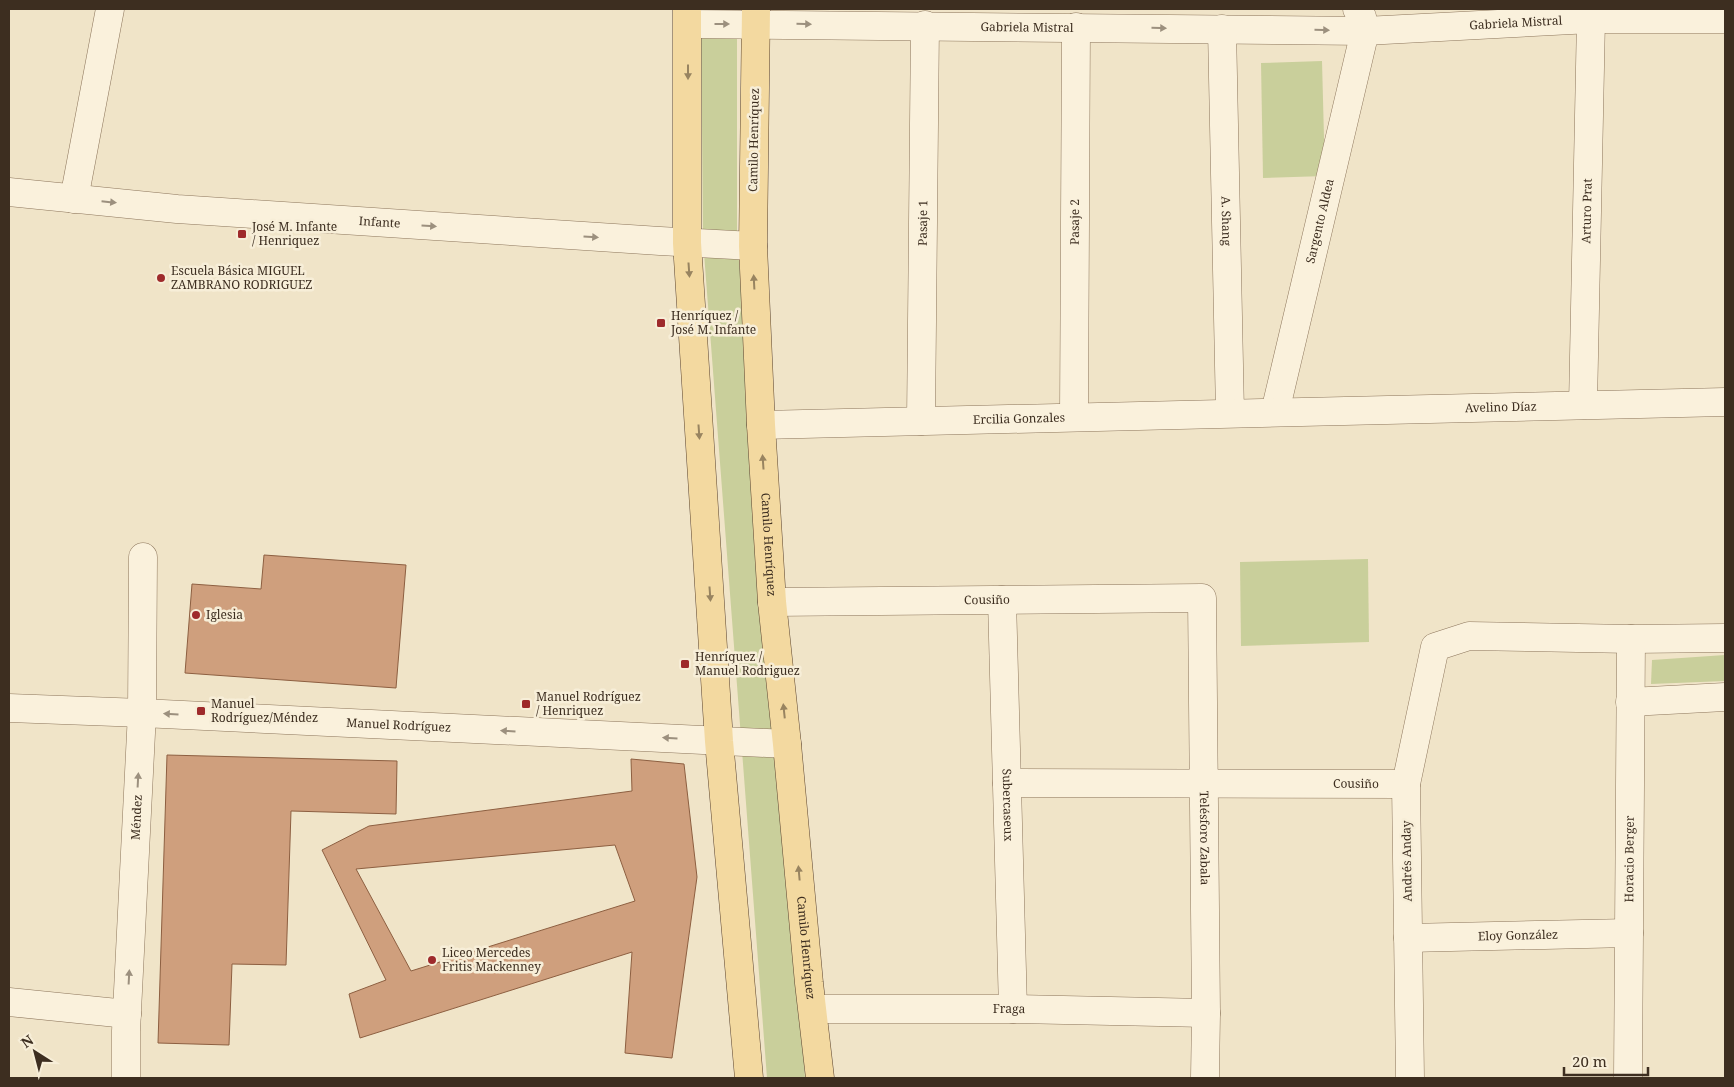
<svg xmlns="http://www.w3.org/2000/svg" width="1734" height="1087" font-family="'Noto Serif',serif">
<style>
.green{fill:#c9cf9b}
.building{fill:#cf9f7d;stroke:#8d5f41;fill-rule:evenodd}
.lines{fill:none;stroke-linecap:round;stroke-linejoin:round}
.minor-casing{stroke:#8d765c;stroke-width:29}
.major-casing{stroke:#5b4430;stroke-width:29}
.minor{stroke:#faf1dc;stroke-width:28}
.major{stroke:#f3d9a0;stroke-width:28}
.oneway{fill:#9c907e}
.oneway2{fill:#988460}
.poi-dot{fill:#9e2a2b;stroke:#f7eed8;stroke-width:2}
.labels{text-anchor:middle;stroke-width:5;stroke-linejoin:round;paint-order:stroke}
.street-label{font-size:12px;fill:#3d2e20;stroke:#f7eed8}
.poi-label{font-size:12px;fill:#3d2e20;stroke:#f7eed8;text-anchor:start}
</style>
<rect width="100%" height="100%" fill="#f0e4c8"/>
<g class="green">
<polygon points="701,9 737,9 737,240 784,743 805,1078 767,1078 703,240"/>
<polygon points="1322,61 1325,176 1263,178 1261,63"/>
<polygon points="1368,559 1369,642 1241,646 1240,562"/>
<polygon points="1725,655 1725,681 1651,684 1652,660"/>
</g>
<g class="building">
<polygon points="264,555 406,565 396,688 185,673 192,584 261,589"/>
<polygon points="167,755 397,761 396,814 291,811 286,965 232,964 229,1045 158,1043"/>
<path d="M631,759L684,764L697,877L672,1058L625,1053L632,952L360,1038L349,994L386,980L322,850L369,826L632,791ZM615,845L635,901L411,971L356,869Z"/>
</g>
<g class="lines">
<defs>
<g id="minor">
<path id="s1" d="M688,24L1365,31L1591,19H1725"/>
<path id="s2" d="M1222,29L1230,413"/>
<path id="s3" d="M9,192L177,209L660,241L753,246"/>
<polyline points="74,199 110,9"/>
<path id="s4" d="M1583,405L1591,19"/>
<path id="s5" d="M1275,412L1365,31L1362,17L1357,9"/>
<path id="s6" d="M1074,417L1076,27"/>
<path id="s7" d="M921,421L925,25"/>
<path id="s8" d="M761,425L1725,402"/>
<path id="s9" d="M1002,600L1013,1009"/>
<path id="s10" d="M772,602L1202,598L1206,1013L1205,1078"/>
<polyline points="1630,702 1725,697"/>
<path id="s11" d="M9,708L142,713L787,744"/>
<path id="s12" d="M1007,783L1406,784"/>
<path id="s13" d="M1408,938L1629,933"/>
<polyline points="9,1002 127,1014"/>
<path id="s14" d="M813,1009H1013L1206,1013"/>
<path id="s15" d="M126,1078V1031L142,713L143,557"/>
<polyline points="1410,1078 1406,784 1435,647 1469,636 1631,639 1725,638"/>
<path id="s16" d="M1628,1078L1631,639"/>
</g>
<g id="major">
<polyline points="687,9 687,243 719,741 749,1078"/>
<path id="s17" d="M756,9L753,246L761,425L772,602L787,744L809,983L820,1078"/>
</g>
</defs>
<use href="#minor" class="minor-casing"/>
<use href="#major" class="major-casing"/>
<use href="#minor" class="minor"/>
<use href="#major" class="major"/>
</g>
<defs><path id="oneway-solid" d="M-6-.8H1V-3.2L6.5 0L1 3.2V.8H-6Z" transform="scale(1.25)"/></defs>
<g class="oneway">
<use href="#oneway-solid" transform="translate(722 24)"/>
<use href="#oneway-solid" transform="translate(804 24) rotate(1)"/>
<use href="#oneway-solid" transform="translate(1159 28) rotate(1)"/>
<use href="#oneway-solid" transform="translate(1322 30) rotate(1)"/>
<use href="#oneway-solid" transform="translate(109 202) rotate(6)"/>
<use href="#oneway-solid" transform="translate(429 226) rotate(4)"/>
<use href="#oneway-solid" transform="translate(591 237) rotate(4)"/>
<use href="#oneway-solid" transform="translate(171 714) rotate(-177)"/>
<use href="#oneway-solid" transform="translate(508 731) rotate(-177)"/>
<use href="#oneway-solid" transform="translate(670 738) rotate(-177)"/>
<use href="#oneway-solid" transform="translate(138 780) rotate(-87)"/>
<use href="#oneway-solid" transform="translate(129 977) rotate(-87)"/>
</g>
<g class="oneway2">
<use href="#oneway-solid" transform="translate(688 72) rotate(90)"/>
<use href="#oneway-solid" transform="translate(689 270) rotate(86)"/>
<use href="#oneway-solid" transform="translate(754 282) rotate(-93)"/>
<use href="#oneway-solid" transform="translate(699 432) rotate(86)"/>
<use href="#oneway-solid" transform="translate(763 462) rotate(-94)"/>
<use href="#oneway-solid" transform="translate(710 594) rotate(86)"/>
<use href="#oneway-solid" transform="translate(784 711) rotate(-96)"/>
<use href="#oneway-solid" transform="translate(799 873) rotate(-95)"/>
</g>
<g class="poi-dot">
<rect x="237" y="229" width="10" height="10" rx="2.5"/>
<circle cx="161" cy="278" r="5"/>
<rect x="656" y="318" width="10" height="10" rx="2.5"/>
<circle cx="196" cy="615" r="5"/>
<rect x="680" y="659" width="10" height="10" rx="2.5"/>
<rect x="521" y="699" width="10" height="10" rx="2.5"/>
<rect x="196" y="706" width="10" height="10" rx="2.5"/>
<circle cx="432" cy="960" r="5"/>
</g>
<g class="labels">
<g class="street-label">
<text dy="4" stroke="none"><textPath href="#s1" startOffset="828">Gabriela Mistral</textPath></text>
<text dy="4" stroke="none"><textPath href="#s1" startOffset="339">Gabriela Mistral</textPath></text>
<text transform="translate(754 140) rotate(-89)" y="4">Camilo Henríquez</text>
<text dy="4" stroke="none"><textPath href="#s4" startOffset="194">Arturo Prat</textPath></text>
<text dy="4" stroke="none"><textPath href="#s2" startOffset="192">A. Shang</textPath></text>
<text dy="4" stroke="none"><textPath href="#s6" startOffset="195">Pasaje 2</textPath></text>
<text dy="4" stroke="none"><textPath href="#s5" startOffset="196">Sargento Aldea</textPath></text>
<text dy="4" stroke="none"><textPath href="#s3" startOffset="372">Infante</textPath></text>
<text dy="4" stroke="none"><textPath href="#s7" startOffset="198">Pasaje 1</textPath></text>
<text dy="4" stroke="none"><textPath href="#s8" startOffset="740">Avelino Díaz</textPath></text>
<text dy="4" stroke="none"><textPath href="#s8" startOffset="258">Ercilia Gonzales</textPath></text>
<text dy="4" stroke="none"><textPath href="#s17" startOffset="536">Camilo Henríquez</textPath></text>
<text dy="4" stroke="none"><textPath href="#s10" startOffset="215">Cousiño</textPath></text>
<text dy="4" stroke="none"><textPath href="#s11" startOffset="390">Manuel Rodríguez</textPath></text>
<text dy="4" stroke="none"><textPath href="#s12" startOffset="349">Cousiño</textPath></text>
<text dy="4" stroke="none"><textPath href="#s9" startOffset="205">Subercaseux</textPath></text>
<text dy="4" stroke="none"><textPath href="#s15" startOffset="261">Méndez</textPath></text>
<text dy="4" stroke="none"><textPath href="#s10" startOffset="670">Telésforo Zabala</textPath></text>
<text dy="4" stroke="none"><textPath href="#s16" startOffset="219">Horacio Berger</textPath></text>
<text transform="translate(1407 861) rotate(-91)" y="4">Andrés Anday</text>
<text dy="4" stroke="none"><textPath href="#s13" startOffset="110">Eloy González</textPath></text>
<text dy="4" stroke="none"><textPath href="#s17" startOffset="941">Camilo Henríquez</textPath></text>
<text dy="4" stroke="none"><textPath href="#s14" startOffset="196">Fraga</textPath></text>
</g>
<g class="poi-label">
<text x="252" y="231">José M. Infante<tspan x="252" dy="14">/ Henriquez</tspan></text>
<text x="171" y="275">Escuela Básica MIGUEL<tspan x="171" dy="14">ZAMBRANO RODRIGUEZ</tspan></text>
<text x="671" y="320">Henríquez /<tspan x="671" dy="14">José M. Infante</tspan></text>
<text x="206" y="619">Iglesia</text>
<text x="695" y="661">Henríquez /<tspan x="695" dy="14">Manuel Rodriguez</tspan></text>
<text x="536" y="701">Manuel Rodríguez<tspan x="536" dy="14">/ Henriquez</tspan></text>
<text x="211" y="708">Manuel<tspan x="211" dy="14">Rodríguez/Méndez</tspan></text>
<text x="442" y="957">Liceo Mercedes<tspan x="442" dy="14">Fritis Mackenney</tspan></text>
</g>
</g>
<rect width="1734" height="1087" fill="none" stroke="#3d2e20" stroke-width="20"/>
<g transform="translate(35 1052) rotate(324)" stroke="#f7eed8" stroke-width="4" paint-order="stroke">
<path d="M0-4L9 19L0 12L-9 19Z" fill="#3d2e20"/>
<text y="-8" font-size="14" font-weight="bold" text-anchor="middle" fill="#3d2e20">N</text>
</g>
<path d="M1564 1067v8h84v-8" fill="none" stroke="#3d2e20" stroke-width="2.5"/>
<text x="1572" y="1067" font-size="15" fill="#3d2e20" stroke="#f7eed8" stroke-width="4" paint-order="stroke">20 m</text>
</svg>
